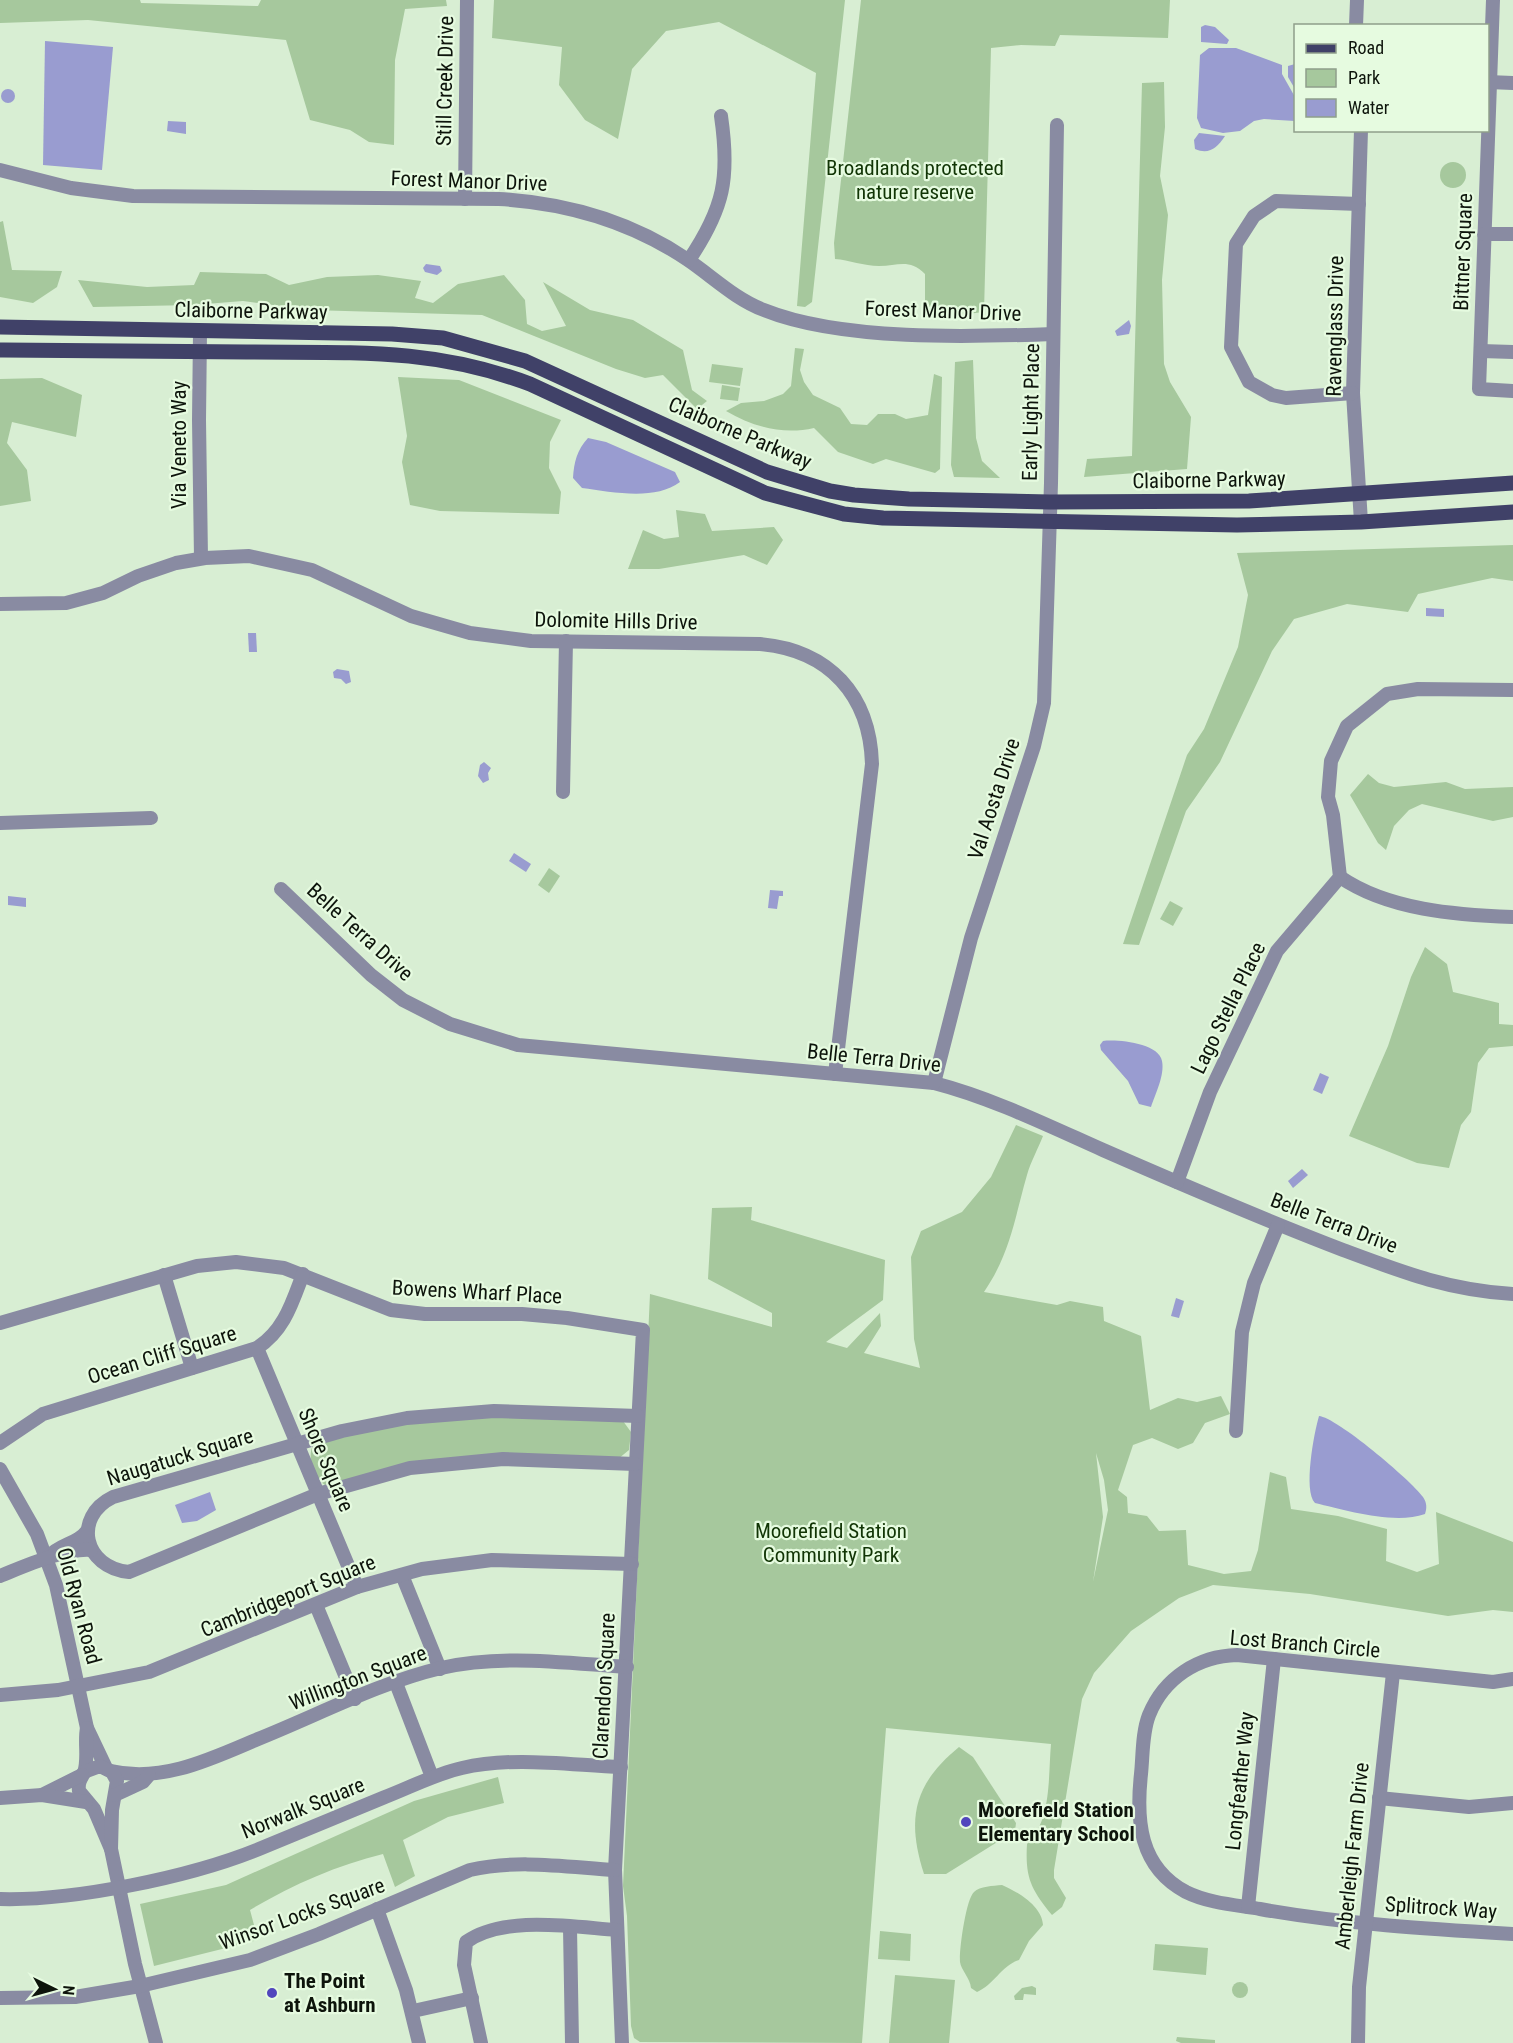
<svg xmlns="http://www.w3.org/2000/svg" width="1513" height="2043" font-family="'Roboto Condensed',sans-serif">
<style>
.green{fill:#a6c89d;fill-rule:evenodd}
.water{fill:#999cd0}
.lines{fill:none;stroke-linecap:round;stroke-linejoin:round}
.minor{stroke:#898ba2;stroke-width:14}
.major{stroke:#404168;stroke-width:15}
.poi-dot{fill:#5146bd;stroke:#e6fbe0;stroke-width:2}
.labels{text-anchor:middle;stroke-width:4.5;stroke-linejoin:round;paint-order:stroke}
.street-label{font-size:21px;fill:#0d140b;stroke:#e6fbe0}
.park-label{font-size:21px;fill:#113505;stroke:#e6fbe0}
.poi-label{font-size:21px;font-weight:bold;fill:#0d140b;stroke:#e6fbe0;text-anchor:start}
</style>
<rect width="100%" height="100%" fill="#d8eed3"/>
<g class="green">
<polygon points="0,0 140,0 141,3 258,6 261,0 446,0 447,6 405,9 395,60 394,145 369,142 350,130 310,120 286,40 88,20 0,23"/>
<polygon points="494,0 845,0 812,302 805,307 797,306 816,73 719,22 666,31 632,69 618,139 585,120 559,85 562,47 492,38"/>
<path d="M861,0H1170L1168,38L1060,35L1055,46L1021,45L991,48L984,312L958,315L955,312H925V274C909,258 898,266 879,266C864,266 849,260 835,259L834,243Z"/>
<polygon points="1164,82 1165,127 1160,176 1168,215 1162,280 1164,364 1170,382 1191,417 1187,469 1084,477 1087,459 1132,456 1142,83"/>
<circle cx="1453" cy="175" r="13"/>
<polygon points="3,221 12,270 62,271 57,287 33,303 0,297 0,222"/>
<polygon points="200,272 266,274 289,285 327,277 378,275 421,281 415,298 433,303 458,284 504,275 525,300 527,324 542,331 566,326 543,282 590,310 633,320 683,350 692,390 707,401 697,409 663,375 645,378 616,369 482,315 311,310 243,301 193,305 93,307 78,280 147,287 194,285"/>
<path d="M795,348L804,349L800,370L804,382L813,395L840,408L851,424L867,425L878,414H895L906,419L928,415L934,374L942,377L940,469L935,473L886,459L873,464L838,452L814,428C783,435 753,427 726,411L741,403L764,401L783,394L791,386Z"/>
<polygon points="973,360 976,438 982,461 1000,478 954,477 951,465 955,362"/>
<polygon points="712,364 743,368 740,386 709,382"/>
<polygon points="398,377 459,380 561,420 550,442 549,468 561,492 559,514 440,511 410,505 402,462 407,436"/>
<polygon points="42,378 82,395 76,437 12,422 7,443 27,470 31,501 0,506 0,379"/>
<polygon points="722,385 740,388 738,401 720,399"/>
<polygon points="676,510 705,514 712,531 774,527 783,540 767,565 744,555 659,569 628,569 643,530 664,539 679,537"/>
<polygon points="1513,545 1513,581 1492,578 1418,594 1408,612 1347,604 1294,619 1272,651 1220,762 1186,811 1139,945 1123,944 1187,755 1204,729 1238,647 1248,595 1237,553"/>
<polygon points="1368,774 1379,783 1394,787 1446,782 1465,789 1513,787 1513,817 1493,821 1422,804 1409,810 1394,826 1386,850 1378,843 1350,795"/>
<polygon points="549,868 560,876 549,893 538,885"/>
<polygon points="1170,901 1183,908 1173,926 1160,919"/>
<polygon points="1425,947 1447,964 1453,992 1499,1003 1499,1024 1513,1025 1513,1046 1489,1048 1478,1063 1471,1112 1461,1125 1449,1168 1417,1163 1349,1136 1388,1046 1411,977"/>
<path d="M1016,1125L1043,1136C1038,1149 1031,1161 1027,1175C1014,1220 1011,1252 984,1292L1057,1305L1070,1301L1103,1307L1104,1321L1141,1336L1150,1410L1178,1398L1197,1402L1221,1396L1230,1414L1205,1423L1193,1443L1178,1449L1152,1438L1133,1445L1118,1490L1127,1497L1128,1513L1147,1516L1159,1531L1186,1530L1188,1565L1224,1574L1251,1571L1258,1550L1270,1472L1286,1477L1291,1509L1338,1516L1387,1529L1386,1561L1417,1572L1439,1564L1436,1512L1513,1542V1612L1493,1610L1448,1616L1310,1594L1213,1585L1179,1598L1131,1631L1094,1673L1082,1699L1054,1870V1878L1066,1898L1062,1907L1052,1915C1031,1889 1025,1878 1027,1844C1052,1821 1048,1776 1051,1744L886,1728L862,2043L640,2042L634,2038L631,2026L627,1916L623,1886L650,1294L772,1327V1313L708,1279L712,1208L752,1207L751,1220L885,1260L883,1300L826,1342L847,1348L880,1313L881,1326L864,1353L920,1368L914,1339L911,1257L921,1231L962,1212L991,1177ZM1096,1453L1104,1480L1108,1510L1093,1582L1103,1517Z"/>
<path d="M477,1416L623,1421L631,1432L629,1450L618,1459L504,1455L325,1485C313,1477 307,1457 313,1445L387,1425Z"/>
<path d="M959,1747L973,1757L1016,1823L1015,1831L946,1874H924C906,1818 914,1784 959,1747Z"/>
<path d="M498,1777L504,1803L448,1817L403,1840L415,1876L395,1887L383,1854C337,1865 290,1886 250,1910L258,1940L154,1966L140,1904L226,1885L414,1801Z"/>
<path d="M1002,1885C1018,1892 1042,1906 1043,1925L1029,1941L1019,1960C1001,1966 994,1985 977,1992L971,1988C970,1978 961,1970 960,1962C959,1950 966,1899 974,1892C980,1886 993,1886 1002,1885Z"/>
<polygon points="880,1931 911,1934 910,1961 878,1959"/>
<polygon points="1155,1944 1208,1948 1206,1975 1153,1970"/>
<polygon points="895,1975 955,1980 949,2043 889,2043"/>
<circle cx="1240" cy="1990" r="8"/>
<polygon points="1032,1986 1036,1988 1036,1995 1024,1994 1023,2000 1015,2000 1014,1996 1022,1988"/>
<polygon points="1177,2037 1215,2040 1215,2043 1181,2043 1176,2041"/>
</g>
<g class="water">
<polygon points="1205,25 1215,27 1229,40 1227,44 1201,42 1201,27"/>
<polygon points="45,41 113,47 102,170 43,165"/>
<polygon points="1209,48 1236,48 1282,65 1282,74 1295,97 1295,121 1264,119 1254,121 1240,131 1223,133 1201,128 1197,118 1200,55"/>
<polygon points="1295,64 1296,64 1295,89 1288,77 1288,66"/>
<circle cx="8" cy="96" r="7"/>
<polygon points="168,121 186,122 186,134 167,131"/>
<path d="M1199,133L1225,136C1217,148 1209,155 1195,149L1194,140Z"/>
<polygon points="426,264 440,266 442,271 437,275 425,272 423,268"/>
<polygon points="1129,320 1131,326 1129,334 1117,336 1115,331"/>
<path d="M588,438L606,442L675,472L680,482C655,501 612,492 582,488L573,478C574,462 577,450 588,438Z"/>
<polygon points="1426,608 1444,609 1444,617 1426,616"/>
<polygon points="248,633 256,633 257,652 249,652"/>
<polygon points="337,669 349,671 351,682 346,684 341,679 334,678 333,672"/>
<polygon points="484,762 491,768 488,773 489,780 483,783 478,776 480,765"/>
<polygon points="514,853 531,864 526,872 509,861"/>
<polygon points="770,890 783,891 783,896 779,896 777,909 768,908"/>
<polygon points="8,896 26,898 26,907 8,905"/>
<path d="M1103,1041C1117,1039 1159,1043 1162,1061C1165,1075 1155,1095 1151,1107L1139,1104L1128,1081L1101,1050L1100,1045Z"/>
<polygon points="1320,1073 1329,1077 1322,1094 1313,1090"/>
<polygon points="1302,1169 1308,1175 1293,1188 1288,1181"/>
<polygon points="1176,1298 1184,1301 1179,1318 1171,1316"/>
<path d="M1319,1416C1336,1417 1411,1480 1423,1497C1427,1503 1427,1508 1425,1514C1394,1525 1345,1510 1315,1503C1303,1491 1314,1433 1319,1416Z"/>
<polygon points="210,1492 216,1510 197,1521 182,1523 175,1505"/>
</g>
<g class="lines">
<g class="minor">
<polyline points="1493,0 1479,389 1513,391"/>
<polyline points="1356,26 1357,0"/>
<polyline points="1488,82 1513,83"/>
<polyline points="1361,130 1353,393 1361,522"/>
<path d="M0,170L71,188L133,196L499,199C567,203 632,222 688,260C713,277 735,299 764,310C841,341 970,337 1053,334"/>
<polyline points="465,199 467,0"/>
<polyline points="1484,234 1513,234"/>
<path d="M689,260C724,208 730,178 721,116"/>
<polyline points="200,332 199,420 201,558"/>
<polyline points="1481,351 1513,352"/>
<polyline points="1353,393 1286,398 1272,395 1249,382 1231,347 1236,244 1254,216 1276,201 1359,204"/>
<path d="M0,604L66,603L103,593L138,576L176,563L205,558L249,556L312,570L411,616L470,633L531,641L760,644C829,650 870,695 872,764L835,1074"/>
<polyline points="563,792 566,641"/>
<polyline points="0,823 151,818"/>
<path d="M1340,877C1388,910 1456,915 1513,917"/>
<path d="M281,889L371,975L403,1000L450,1024L518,1045L934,1083C992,1098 1049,1126 1103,1150C1183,1185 1262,1219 1343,1250C1402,1272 1448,1290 1513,1294"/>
<polyline points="934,1083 971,938 1034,746 1044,703 1051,483 1057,125"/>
<polyline points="1177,1182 1210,1092 1277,951 1340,877 1333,815 1328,797 1331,761 1347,726 1387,694 1418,689 1513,690"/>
<polyline points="164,1275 192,1368"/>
<polyline points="0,1323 197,1266 236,1262 284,1268 391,1310 425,1314 522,1314 567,1318 643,1330 615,1870 622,2043"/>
<polyline points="257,1348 357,1587"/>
<polyline points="1236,1431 1242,1332 1254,1283 1278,1225"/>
<path d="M0,1443L43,1414L257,1348C284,1331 292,1303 303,1274"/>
<path d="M635,1464L503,1459L410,1468L318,1494L129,1572C84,1568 72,1517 113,1497L342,1431L407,1418L494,1411L638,1416"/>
<polyline points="0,1469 37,1534 56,1585 87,1728 106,1768"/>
<path d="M47,1558C60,1543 77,1545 88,1530"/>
<polyline points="402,1575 440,1669"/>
<path d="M0,1576C25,1566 65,1548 91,1550"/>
<polyline points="316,1605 355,1699"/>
<path d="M1513,1679L1493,1682L1237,1655C1198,1656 1164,1678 1149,1715C1142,1733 1143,1755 1141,1774C1136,1820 1139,1867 1186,1892C1208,1903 1236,1905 1260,1909C1344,1924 1428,1929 1513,1934"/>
<polyline points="396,1683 432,1777"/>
<polyline points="0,1695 58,1690 149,1672 357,1587 422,1569 492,1560 632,1564"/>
<path d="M87,1728C84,1742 89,1759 84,1773C80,1780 78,1783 79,1791L94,1809L111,1849"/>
<path d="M111,1771C162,1783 211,1759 258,1739C318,1715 378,1683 441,1668C501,1654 565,1663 627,1667"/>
<polyline points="84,1772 100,1766 112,1772 117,1781 112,1810 111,1849 135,1964 156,2043"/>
<polyline points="42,1795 82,1775"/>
<polyline points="115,1795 143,1782 149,1775"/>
<polyline points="0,1798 42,1795 86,1802"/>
<polyline points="1379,1798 1469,1807 1513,1803"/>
<path d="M0,1899C74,1901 190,1877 259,1849C301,1832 343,1814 385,1797C411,1787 435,1774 462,1768C513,1756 570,1765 621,1767"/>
<polyline points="1248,1907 1274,1659"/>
<polyline points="377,1909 406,1990 419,2043"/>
<polyline points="570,1928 572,2043"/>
<path d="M0,1998L75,1997L140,1986L250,1960L319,1934L470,1870C518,1859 567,1867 615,1870"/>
<polyline points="413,2011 472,1998"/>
<path d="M481,2043L464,1965L466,1942C503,1915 573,1927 617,1930"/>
<polyline points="1358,2043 1359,1987 1393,1673"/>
</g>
<g class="major">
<polyline points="0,327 392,334 443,338 525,361 767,472 830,491 854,495 909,499 1050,502 1249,501 1513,483"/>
<path d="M0,350C82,351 164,351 247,352C350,353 431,347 530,384L765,493L844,514L883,518L1237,525L1361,522L1513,512"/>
</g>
</g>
<g class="poi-dot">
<circle cx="966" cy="1822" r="6"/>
<circle cx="272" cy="1993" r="6"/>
</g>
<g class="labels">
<g class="street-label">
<text transform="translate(445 81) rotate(-89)" y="7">Still Creek Drive</text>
<text transform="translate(469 181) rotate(2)" y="7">Forest Manor Drive</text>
<text transform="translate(1463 252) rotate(-88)" y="7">Bittner Square</text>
<text transform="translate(251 311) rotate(1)" y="7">Claiborne Parkway</text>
<text transform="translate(943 311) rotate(2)" y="7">Forest Manor Drive</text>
<text transform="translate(1335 326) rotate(-89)" y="7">Ravenglass Drive</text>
<text transform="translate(1031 412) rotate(-89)" y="7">Early Light Place</text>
<text transform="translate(740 433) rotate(23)" y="7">Claiborne Parkway</text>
<text transform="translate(179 445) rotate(-90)" y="7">Via Veneto Way</text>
<text transform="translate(1209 480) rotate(-1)" y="7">Claiborne Parkway</text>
<text transform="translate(616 621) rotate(1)" y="7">Dolomite Hills Drive</text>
<text transform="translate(994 799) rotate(-72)" y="7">Val Aosta Drive</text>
<text transform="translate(360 932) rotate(42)" y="7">Belle Terra Drive</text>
<text transform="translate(1228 1008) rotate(-64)" y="7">Lago Stella Place</text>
<text transform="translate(874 1058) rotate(6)" y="7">Belle Terra Drive</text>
<text transform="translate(1334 1223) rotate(21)" y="7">Belle Terra Drive</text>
<text transform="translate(477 1292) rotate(3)" y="7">Bowens Wharf Place</text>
<text transform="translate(162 1355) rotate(-17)" y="7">Ocean Cliff Square</text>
<text transform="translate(180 1457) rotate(-17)" y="7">Naugatuck Square</text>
<text transform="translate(326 1460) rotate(67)" y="7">Shore Square</text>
<text transform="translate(288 1596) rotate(-22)" y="7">Cambridgeport Square</text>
<text transform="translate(79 1606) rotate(75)" y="7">Old Ryan Road</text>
<text transform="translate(1305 1644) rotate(5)" y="7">Lost Branch Circle</text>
<text transform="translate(358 1678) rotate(-21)" y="7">Willington Square</text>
<text transform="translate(604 1686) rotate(-87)" y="7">Clarendon Square</text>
<text transform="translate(1240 1781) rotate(-84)" y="7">Longfeather Way</text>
<text transform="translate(303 1808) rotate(-22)" y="7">Norwalk Square</text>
<text transform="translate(1352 1856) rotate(-84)" y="7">Amberleigh Farm Drive</text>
<text transform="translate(1441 1908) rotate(4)" y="7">Splitrock Way</text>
<text transform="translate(302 1914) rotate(-20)" y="7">Winsor Locks Square</text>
</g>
<g class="park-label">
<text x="915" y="175">Broadlands protected<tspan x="915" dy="24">nature reserve</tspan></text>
<text x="831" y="1538">Moorefield Station<tspan x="831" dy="24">Community Park</tspan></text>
</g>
<g class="poi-label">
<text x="978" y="1817">Moorefield Station<tspan x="978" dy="24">Elementary School</tspan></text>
<text x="284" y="1988">The Point<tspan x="284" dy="24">at Ashburn</tspan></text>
</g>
</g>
<rect x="1294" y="24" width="195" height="108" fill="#e6fbe0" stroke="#8f9f8b" stroke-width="1.5"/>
<rect x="1306" y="44" width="30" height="9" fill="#404168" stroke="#8f9f8b" stroke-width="1.5"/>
<text x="1348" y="54" font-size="18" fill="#0d140b">Road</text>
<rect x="1306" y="69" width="30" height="18" fill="#a6c89d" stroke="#8f9f8b" stroke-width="1.5"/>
<text x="1348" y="84" font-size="18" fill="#0d140b">Park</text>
<rect x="1306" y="99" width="30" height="18" fill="#999cd0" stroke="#8f9f8b" stroke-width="1.5"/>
<text x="1348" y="114" font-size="18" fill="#0d140b">Water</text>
<g transform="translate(54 1989) rotate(95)" stroke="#e6fbe0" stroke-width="4.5" paint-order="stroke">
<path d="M0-4.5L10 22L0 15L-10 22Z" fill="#0d140b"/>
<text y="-9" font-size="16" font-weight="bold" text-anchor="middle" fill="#0d140b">N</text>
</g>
</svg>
